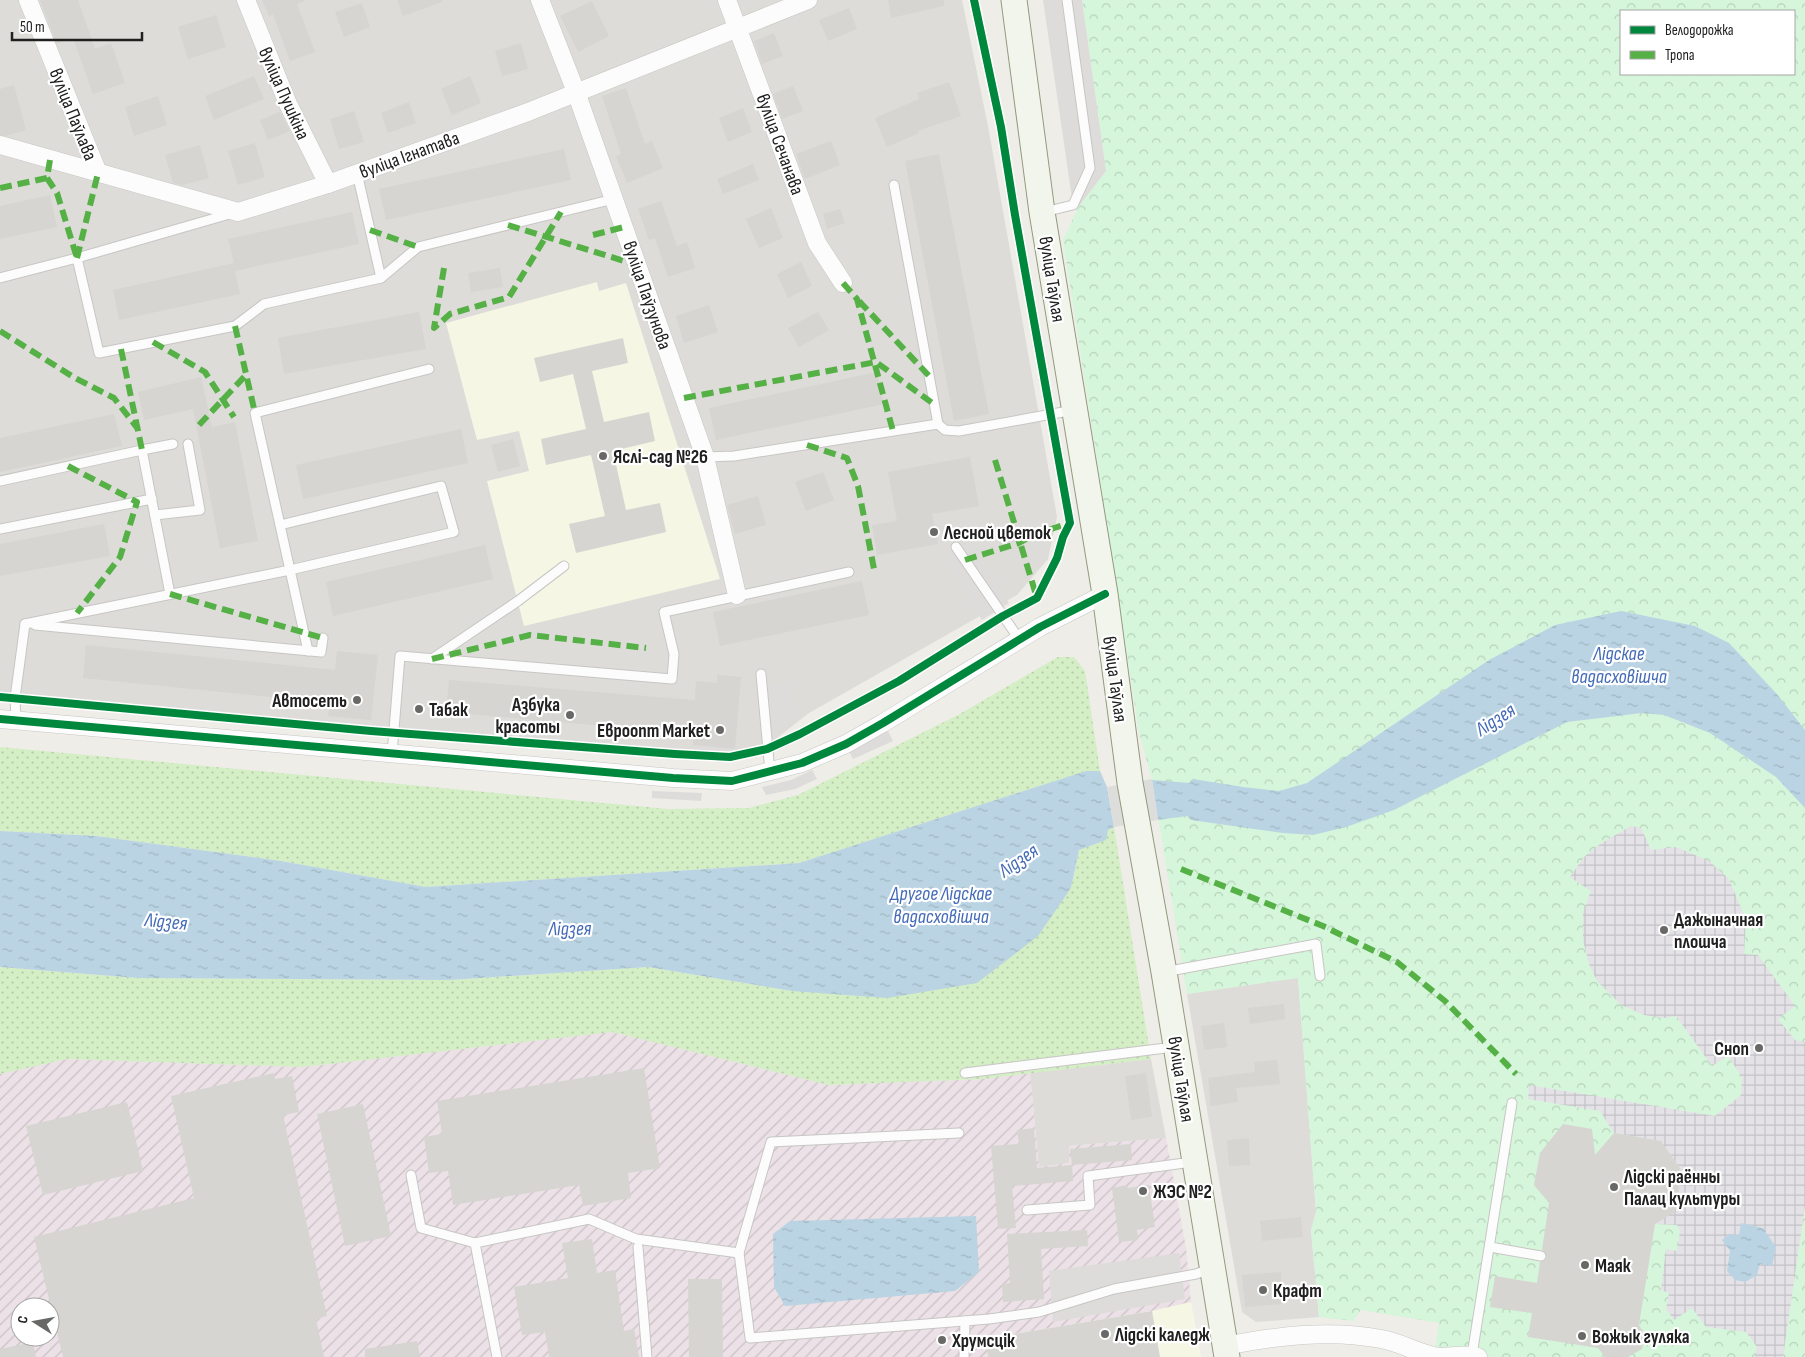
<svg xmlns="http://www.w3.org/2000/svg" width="1805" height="1357" font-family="'Sofia Sans Condensed',sans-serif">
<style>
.residential{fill:#dddcd9}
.industrial{fill:url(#industrial-furrows);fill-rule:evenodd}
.education{fill:#f5f7e4}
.grass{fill:url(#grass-dots)}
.park{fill:url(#park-crowns);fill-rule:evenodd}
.parking{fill:#dddcda}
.plaza{fill:url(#plaza-grid);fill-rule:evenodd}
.water{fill:url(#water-ripples)}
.pier{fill:#dddddb}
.building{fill:#d6d5d1}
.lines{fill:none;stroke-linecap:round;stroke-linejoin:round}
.lane-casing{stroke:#c7c6c4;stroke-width:11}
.street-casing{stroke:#c7c6c4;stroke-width:19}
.secondary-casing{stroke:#93997f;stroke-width:27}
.lane{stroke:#fcfcfc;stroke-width:9}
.street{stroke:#fcfcfc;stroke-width:18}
.secondary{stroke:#f2f5eb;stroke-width:25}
.quiet{stroke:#55b145;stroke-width:6;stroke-dasharray:12 6;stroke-linecap:butt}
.cycleway-casing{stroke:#fff;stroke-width:11}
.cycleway{stroke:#00873e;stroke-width:8}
.poi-dot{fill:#686866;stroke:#fff;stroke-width:2}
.labels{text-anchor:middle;stroke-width:4.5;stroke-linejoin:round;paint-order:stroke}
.street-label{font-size:19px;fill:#202020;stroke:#fff}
.poi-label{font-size:19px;font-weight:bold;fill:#202020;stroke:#fff;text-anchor:start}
.water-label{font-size:20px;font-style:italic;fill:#446bb7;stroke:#fff}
</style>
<defs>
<pattern id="industrial-furrows" width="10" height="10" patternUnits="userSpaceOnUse" patternTransform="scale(1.25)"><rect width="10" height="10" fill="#ece1e6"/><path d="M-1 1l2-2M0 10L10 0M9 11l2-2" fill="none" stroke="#cac1c5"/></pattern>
<pattern id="grass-dots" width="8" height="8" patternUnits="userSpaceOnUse" patternTransform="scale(1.25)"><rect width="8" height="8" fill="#d4eec5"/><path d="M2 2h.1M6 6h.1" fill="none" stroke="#b6cca9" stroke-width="1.8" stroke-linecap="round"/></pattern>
<pattern id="park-crowns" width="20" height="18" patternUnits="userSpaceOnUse" patternTransform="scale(1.25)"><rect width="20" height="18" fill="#d5f6da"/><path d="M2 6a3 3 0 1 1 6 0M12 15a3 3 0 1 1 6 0" fill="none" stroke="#b7d3bb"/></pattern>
<pattern id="plaza-grid" width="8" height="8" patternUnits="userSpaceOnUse" patternTransform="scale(1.25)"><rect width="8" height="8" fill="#e4e2e7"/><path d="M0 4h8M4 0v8" fill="none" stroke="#c3c2c6"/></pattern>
<pattern id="water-ripples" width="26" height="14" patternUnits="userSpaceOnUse" patternTransform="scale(1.25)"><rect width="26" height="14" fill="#bad4e3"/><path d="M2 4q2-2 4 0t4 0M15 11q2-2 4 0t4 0" fill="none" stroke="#a0b6c2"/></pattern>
</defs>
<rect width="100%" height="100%" fill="#eeede8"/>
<g class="residential">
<polygon points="0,0 962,0 988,126 1057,517 1048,559 1017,595 809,713 773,741 734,753 685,753 378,729 0,692"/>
<polygon points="1298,977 1316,1212 1311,1230 1319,1317 1256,1322 1242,1312 1187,994"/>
<polygon points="1151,1059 1166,1138 1069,1146 1069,1163 1039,1167 1030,1073"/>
</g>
<path class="industrial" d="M612,1032L829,1085L983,1079L1030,1073L1039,1167L1069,1163V1146L1166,1138L1186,1248L1191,1302L1152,1311L986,1339L988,1357H0V1074L67,1059L303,1067ZM20,1307H50V1337H20Z"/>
<g class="education">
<polygon points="597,282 599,291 626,283 720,579 524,626 487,481 529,471 519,431 477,440 446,323"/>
<polygon points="1191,1302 1201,1357 988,1357 985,1339 1152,1311"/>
</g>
<g class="grass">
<polygon points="1058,657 1074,657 1085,671 1100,771 1086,771 799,863 426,887 281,861 96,836 0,831 0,747 668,809 749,808 798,795 958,715"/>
<polygon points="1114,827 1151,1059 983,1079 829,1085 612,1032 303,1067 67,1059 0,1074 0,967 138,978 449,980 648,967 792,991 1071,888 1079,850 1105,840 1108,830"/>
</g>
<path class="park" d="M1082,0H1805V1357H1434L1439,1323L1361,1310L1353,1321L1319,1317L1311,1230L1316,1212L1298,978L1187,994L1152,780L1139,732L1063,240L1079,206L1106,171ZM1621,11H1794V74H1621Z"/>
<g class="parking">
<polygon points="1043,0 1082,0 1106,171 1079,206 1073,205"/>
<polygon points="970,538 1009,603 982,620 943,555"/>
<polygon points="769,682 793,684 787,725 765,732"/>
<polygon points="888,731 893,741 853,759 848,749"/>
<polygon points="812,770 817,779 795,789 766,795 762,787 791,780"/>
<polygon points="652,791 702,793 701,801 652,798"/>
<polygon points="1179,1253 1185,1299 1053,1322 1049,1271"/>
</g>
<path class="plaza" d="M1631,826L1641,828L1651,850L1676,847L1709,861L1729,879L1746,920L1744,954L1758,955L1795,1006L1778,1019L1795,1040L1805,1042V1206L1783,1357H1755L1757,1347L1746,1332L1706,1327L1692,1308L1674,1320L1666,1309L1669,1293L1661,1290L1666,1249L1677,1251L1680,1231L1677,1225L1655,1224L1682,1171L1661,1141L1614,1133L1600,1111L1528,1099L1529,1085L1715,1116L1741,1095L1742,1077L1728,1056L1712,1066L1676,1016L1665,1018L1644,1015L1621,1005L1597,981L1589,964L1583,940V912L1591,891L1570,877L1584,857L1600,844ZM1739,1235L1727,1271L1730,1251L1723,1240Z"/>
<g class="water">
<polygon points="1621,611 1695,626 1729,643 1776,693 1805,730 1805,808 1776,777 1710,733 1664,715 1642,713 1567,722 1394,810 1346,827 1313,835 1283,833 1191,820 1187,816 1158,820 1152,780 1190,783 1193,779 1243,787 1279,791 1307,783 1489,660 1555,625"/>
<polygon points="1086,771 1100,771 1107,787 1114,827 1108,830 1106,840 1079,850 1071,888 1038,936 977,983 887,998 792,991 648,967 449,980 138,978 0,967 0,831 96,836 281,861 426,887 799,863"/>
<polygon points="976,1216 979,1272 955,1291 785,1306 774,1287 773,1234 790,1221"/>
<polygon points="1741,1223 1763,1228 1776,1247 1772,1266 1760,1264 1757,1275 1745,1282 1735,1280 1727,1271 1730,1251 1722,1240 1730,1234 1739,1235"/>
</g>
<polygon class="pier" points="1152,779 1158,820 1114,827 1107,787"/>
<g class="building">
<polygon points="40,0 78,0 95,49 111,43 125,83 93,94 73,38 57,44"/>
<polygon points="262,0 306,0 297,4 315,52 290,61 273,14 269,16"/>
<polygon points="397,0 442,0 442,2 403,16"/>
<polygon points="888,0 944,0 944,6 891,18"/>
<polygon points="592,1 609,36 578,52 560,16"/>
<polygon points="362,3 370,27 344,37 335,12"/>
<polygon points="849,8 857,29 828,41 819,20"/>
<polygon points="216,15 226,47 188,59 178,27"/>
<polygon points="774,33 783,56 762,64 754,41"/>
<polygon points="521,43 528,69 502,76 495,51"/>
<polygon points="254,76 264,99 214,120 205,96"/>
<polygon points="470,76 481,103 452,115 441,89"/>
<polygon points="949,82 961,116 918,131 919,133 887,147 875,118 919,99 917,93"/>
<polygon points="14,85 26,130 6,136 0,135 0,89"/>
<polygon points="793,86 803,111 782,119 773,94"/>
<polygon points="626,88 645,144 652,141 663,168 627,183 616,156 621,154 602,96"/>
<polygon points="158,96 167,125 134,136 125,107"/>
<polygon points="409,102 416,123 388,133 381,113"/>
<polygon points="743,108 752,132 728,142 719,118"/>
<polygon points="354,111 364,142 339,149 330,119"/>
<polygon points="280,112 290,131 268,140 260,120"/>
<polygon points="831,141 840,165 805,179 796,154"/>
<polygon points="255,143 265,177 238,185 228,151"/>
<polygon points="200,145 209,178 183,185 173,183 165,155"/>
<polygon points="564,149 571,180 386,220 379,189"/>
<polygon points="939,154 989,414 954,421 905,161"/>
<polygon points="753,164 759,180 723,194 717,179"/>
<polygon points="50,195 57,227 0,239 0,206"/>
<polygon points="661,201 677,246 687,242 695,268 668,277 655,238 649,240 638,209"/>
<polygon points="771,208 783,238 759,248 746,219"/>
<polygon points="840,209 845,223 827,229 823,214"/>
<polygon points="352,212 359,244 235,271 240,294 119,320 113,290 234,263 228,239"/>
<polygon points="801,262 812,286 788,298 777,274"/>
<polygon points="500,268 503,287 471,292 468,273"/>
<polygon points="709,305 718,332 684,343 676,316"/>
<polygon points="419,312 426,349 284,374 278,338"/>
<polygon points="818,312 829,330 799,347 788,328"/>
<polygon points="623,338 628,363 592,371 604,422 649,412 655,441 613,451 626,510 660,503 666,532 576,553 569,524 605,516 591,455 546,465 541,439 586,429 573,374 540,382 534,358"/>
<polygon points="877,372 884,404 716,440 709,408"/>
<polygon points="201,377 212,427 235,422 258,541 220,548 193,409 144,420 138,392"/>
<polygon points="114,414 122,446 0,472 0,438"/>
<polygon points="461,429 468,463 303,499 296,465"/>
<polygon points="513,439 520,466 498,472 491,445"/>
<polygon points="970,457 979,506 932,514 938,544 877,555 872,525 897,521 888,472"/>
<polygon points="823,472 834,500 806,511 795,482"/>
<polygon points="758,496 766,525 735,534 727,505"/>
<polygon points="104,524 110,556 0,576 0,544"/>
<polygon points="485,545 493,579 333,616 326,582"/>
<polygon points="862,581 869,615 720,646 713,612"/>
<polygon points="86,645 335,670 337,651 378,655 371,720 328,716 330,703 83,678"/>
<polygon points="717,675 741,677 735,749 693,745 694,734 446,712 449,680 695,700 696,681 717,683"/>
<polygon points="1284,1004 1285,1019 1250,1024 1248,1008"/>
<polygon points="1224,1023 1227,1047 1204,1050 1201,1026"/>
<polygon points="1277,1060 1280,1084 1236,1088 1238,1102 1211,1106 1208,1078 1255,1072 1254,1062"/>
<polygon points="644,1068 660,1168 628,1173 631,1198 583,1206 579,1185 453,1205 448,1171 429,1173 424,1137 442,1134 437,1101"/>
<polygon points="274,1073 275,1079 292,1076 299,1112 283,1115 327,1316 316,1319 324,1357 63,1357 34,1237 194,1198 171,1096"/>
<polygon points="1146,1073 1152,1117 1131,1120 1125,1076"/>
<polygon points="127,1102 143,1171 43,1195 26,1126"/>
<polygon points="363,1104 391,1236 345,1246 317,1114"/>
<polygon points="1563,1124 1592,1129 1595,1155 1614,1133 1661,1141 1682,1171 1675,1212 1655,1224 1639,1325 1644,1333 1642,1349 1628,1357 1605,1357 1598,1348 1528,1337 1532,1313 1490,1307 1495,1276 1537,1283 1540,1262 1545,1260 1547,1257 1545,1252 1542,1250 1549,1203 1534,1185 1540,1153"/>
<polygon points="1034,1128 1037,1168 1072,1165 1073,1181 1012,1186 1016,1228 998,1229 991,1146 1019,1144 1017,1130"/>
<polygon points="1249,1138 1250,1165 1229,1166 1227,1140"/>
<polygon points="1131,1144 1132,1160 1072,1165 1070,1149"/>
<polygon points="1127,1185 1128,1188 1149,1185 1155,1227 1137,1230 1138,1240 1119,1242 1112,1188"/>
<polygon points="1301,1217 1303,1237 1262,1241 1260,1221"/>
<polygon points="1087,1230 1088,1246 1041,1249 1044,1299 1003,1302 1002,1284 1010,1283 1007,1234"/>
<polygon points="592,1239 597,1273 615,1270 624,1331 634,1329 639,1357 549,1357 545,1332 522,1335 514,1287 568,1278 562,1243"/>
<polygon points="1281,1272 1283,1304 1245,1307 1242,1275"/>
<polygon points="688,1279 722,1279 723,1357 689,1357"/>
<polygon points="1152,1311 1160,1357 988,1357 985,1339"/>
<polygon points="417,1341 420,1357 365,1357 365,1349"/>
<polygon points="33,1342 36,1357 0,1357 0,1349"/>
</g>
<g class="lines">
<defs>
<g id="lane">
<polyline points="357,173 381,278"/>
<polyline points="894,185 938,424 945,430 959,431 1074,410"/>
<polyline points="1044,212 1073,205 1090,168 1067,0"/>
<polyline points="233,213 77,258 99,353 235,326 264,304 381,278 418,247 614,199"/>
<polyline points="0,278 77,258"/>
<polyline points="142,450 173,444"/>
<polyline points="705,457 734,456 938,424"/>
<polyline points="0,481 142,450 170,594"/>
<polyline points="155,515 200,510 188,444"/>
<polyline points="280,525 441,486 454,532 290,570 308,651"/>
<polyline points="0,529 152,499"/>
<polyline points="956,547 1019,639"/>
<polyline points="25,624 290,570 255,413 429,369"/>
<polyline points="35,625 321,652 323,638"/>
<polyline points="432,659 518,601 564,566"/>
<polyline points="761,674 770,772"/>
<polyline points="16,721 15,698 25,624"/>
<polyline points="392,754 400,656 672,679 674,654 664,612 849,572"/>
<polyline points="1164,972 1316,944 1320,976"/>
<polyline points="965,1073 1174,1047"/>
<polyline points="411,1175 421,1228 475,1243"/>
<polyline points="1027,1210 1090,1205 1088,1176 1192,1162"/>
<polyline points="638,1247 647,1357"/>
<polyline points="1490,1247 1541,1256"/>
<polyline points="739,1253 750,1338 989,1319 1039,1312 1114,1289 1196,1274 1210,1269"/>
<polyline points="1472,1355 1512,1103"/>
<polyline points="497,1357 475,1243 589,1219 636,1239 739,1253 771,1142 959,1133"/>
<polyline points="964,1357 965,1321"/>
</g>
<g id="street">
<polyline points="28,0 98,173"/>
<polyline points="246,0 288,104 328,184"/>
<polyline points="540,0 576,92 705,457 737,595"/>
<polyline points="727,0 817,243 843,283"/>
<polyline points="0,145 238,212 328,184 528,112 808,0"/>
<polyline points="0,719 673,778 732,781 802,763 846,744 883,723 1040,627 1105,594"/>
<path d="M1226,1346C1276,1336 1330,1329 1381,1339C1401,1342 1420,1355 1440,1357C1452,1357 1465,1353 1478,1357"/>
</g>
<polyline id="secondary" points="1014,0 1042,212 1105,594 1130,783 1164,972 1227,1357"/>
</defs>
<use href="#lane" class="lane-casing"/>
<use href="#street" class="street-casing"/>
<use href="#secondary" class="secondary-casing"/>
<use href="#lane" class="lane"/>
<use href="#street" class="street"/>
<use href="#secondary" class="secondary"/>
<g class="quiet">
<polyline points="50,160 47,178 57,193 77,258"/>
<polyline points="0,188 47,178"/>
<polyline points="508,225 637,265"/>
<polyline points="370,230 418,247"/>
<polyline points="593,235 624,227"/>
<polyline points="77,258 98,173"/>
<polyline points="444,268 434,328 450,314 509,297 561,212"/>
<polyline points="843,283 857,299 893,431"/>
<polyline points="859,301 930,377"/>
<polyline points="235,326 255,413"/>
<polyline points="0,331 75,378 114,398 138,429"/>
<polyline points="153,342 205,372 234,417"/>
<polyline points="121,349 142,450"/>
<polyline points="684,398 876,362 935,405"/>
<polyline points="199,425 246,375"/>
<polyline points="807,445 847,458 858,486 874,569"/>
<polyline points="995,460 1037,598"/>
<polyline points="68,466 137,502 120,557 77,613"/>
<polyline points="965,560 1019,543 1035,534 1070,523"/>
<polyline points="170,594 323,638"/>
<polyline points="432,659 530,635 646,648"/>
<polyline points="1181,869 1323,926 1397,962 1445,1001 1516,1074"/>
</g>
<defs>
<g id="cycleway">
<polyline points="0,697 371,731 675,754 730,757 767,749 800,734 899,681 1003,616 1037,598 1057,558 1063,537 1070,523 1015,215 1001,127 974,0"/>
<polyline points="0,719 673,778 732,781 802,763 846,744 883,723 1040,627 1105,594"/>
</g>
</defs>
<use href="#cycleway" class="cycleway-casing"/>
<use href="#cycleway" class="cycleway"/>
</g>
<g class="poi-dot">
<circle cx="603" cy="456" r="5"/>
<circle cx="934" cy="532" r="5"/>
<circle cx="357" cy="700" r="5"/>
<circle cx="419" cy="709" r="5"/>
<circle cx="570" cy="715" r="5"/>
<circle cx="720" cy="730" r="5"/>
<circle cx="1664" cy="930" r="5"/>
<circle cx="1759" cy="1048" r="5"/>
<circle cx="1614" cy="1187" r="5"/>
<circle cx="1143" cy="1191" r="5"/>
<circle cx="1585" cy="1265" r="5"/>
<circle cx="1263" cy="1290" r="5"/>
<circle cx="1105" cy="1334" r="5"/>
<circle cx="1582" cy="1336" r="5"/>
<circle cx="942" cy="1340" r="5"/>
</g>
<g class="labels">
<g class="street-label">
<text transform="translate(285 93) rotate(66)" y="7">вуліца Пушкіна</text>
<text transform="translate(74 114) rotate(68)" y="7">вуліца Паўлава</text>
<text transform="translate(781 144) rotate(70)" y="7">вуліца Сечанава</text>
<text transform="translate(409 154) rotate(-20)" y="7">вуліца Ігнатава</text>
<text transform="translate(1053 279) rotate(81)" y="7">вуліца Таўлая</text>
<text transform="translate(648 295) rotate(71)" y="7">вуліца Паўзунова</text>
<text transform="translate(1116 679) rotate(82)" y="7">вуліца Таўлая</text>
<text transform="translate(1182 1079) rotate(81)" y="7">вуліца Таўлая</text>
</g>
<g class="poi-label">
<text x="613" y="463">Яслі-сад №26</text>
<text x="944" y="539">Лесной цветок</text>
<text x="347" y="707" text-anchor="end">Автосеть</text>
<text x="560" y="711" text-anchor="end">Азбука<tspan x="560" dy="22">красоты</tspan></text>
<text x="429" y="716">Табак</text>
<text x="710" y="737" text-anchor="end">Евроопт Market</text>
<text x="1674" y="926">Дажыначная<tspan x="1674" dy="22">плошча</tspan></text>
<text x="1749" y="1055" text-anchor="end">Сноп</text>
<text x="1624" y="1183">Лідскі раённы<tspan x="1624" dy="22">Палац культуры</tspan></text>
<text x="1153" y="1198">ЖЭС №2</text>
<text x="1595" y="1272">Маяк</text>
<text x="1273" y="1297">Крафт</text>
<text x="1115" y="1341">Лідскі каледж</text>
<text x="1592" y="1343">Вожык гуляка</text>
<text x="952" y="1347">Хрумсцік</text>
</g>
<g class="water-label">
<text x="1619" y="660">Лідскае<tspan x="1619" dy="23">вадасховішча</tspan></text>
<text transform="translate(1495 719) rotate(-33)" y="7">Лідзея</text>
<text transform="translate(1018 860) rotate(-35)" y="7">Лідзея</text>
<text x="941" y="900">Другое Лідскае<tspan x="941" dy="23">вадасховішча</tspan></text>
<text transform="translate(166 921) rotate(5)" y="7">Лідзея</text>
<text transform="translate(570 928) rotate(-1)" y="7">Лідзея</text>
</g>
</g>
<rect x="1620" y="10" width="175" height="65" fill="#ffffff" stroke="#a6a6a6"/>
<rect x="1630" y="26" width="25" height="8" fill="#00873e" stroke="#a6a6a6"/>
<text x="1665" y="35" font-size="15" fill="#202020">Велодорожка</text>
<rect x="1630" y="51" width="25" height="8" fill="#55b145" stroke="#a6a6a6"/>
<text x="1665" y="60" font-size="15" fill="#202020">Тропа</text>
<g transform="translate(35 1322) rotate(281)"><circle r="24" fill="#ffffff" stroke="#a6a6a6"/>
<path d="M0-4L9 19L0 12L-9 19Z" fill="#686866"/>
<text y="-8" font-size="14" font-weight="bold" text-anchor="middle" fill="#202020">С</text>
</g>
<path d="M12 32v8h130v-8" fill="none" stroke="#202020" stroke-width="2.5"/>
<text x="20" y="32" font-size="15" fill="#202020" stroke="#ffffff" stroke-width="4" paint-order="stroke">50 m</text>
</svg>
